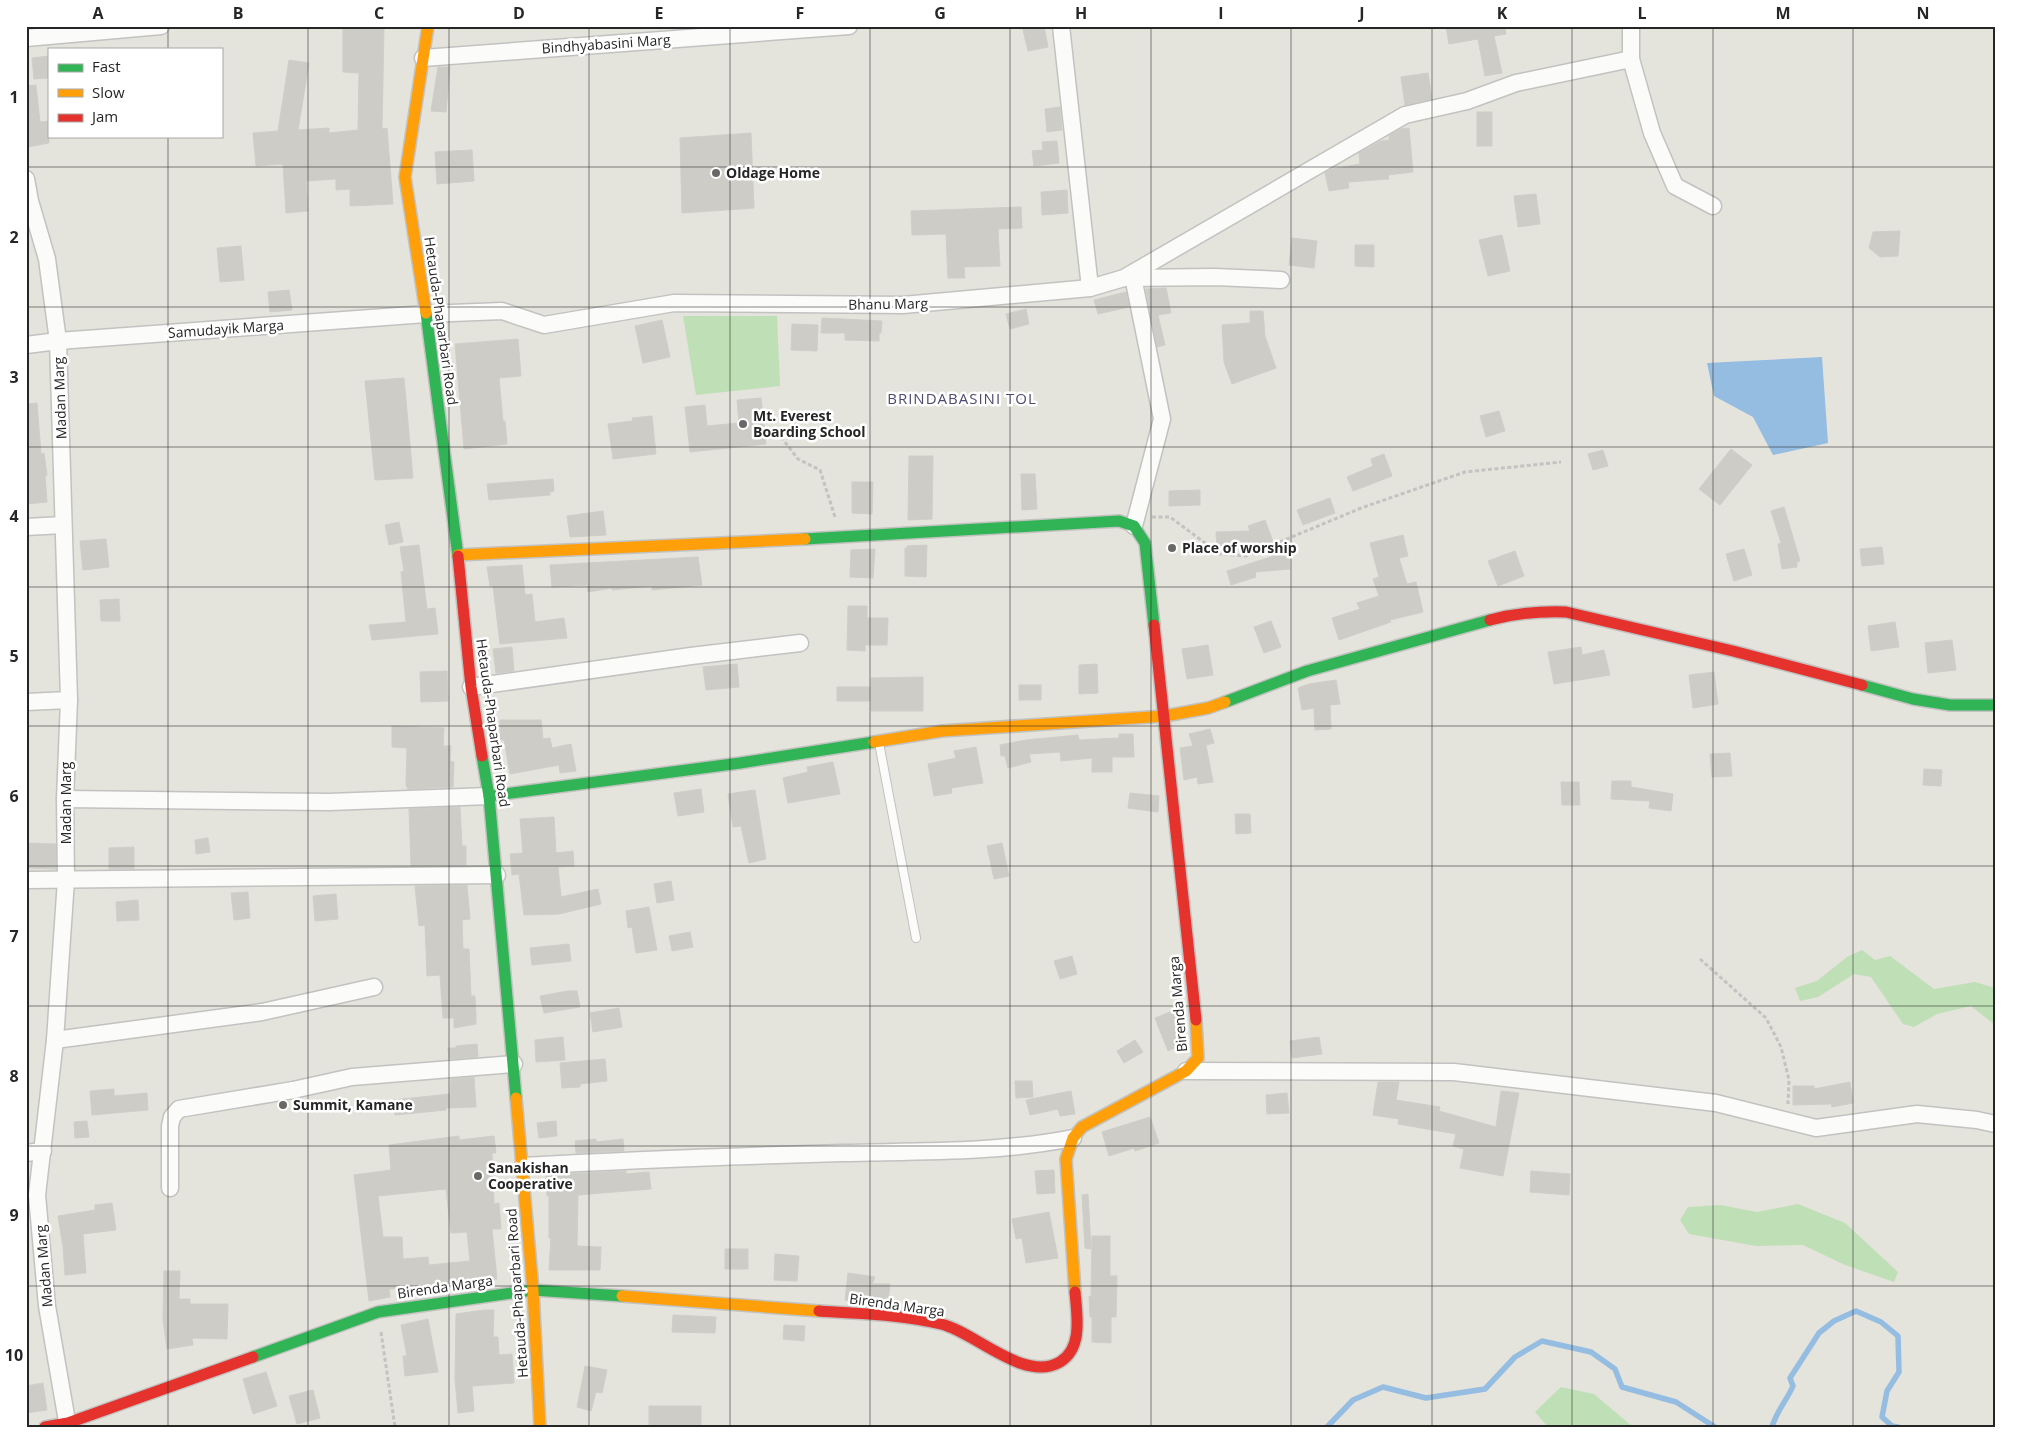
<svg xmlns="http://www.w3.org/2000/svg" width="2021" height="1453" font-family="'Open Sans',sans-serif">
<style>
.green{fill:#bfdfb7}
.water{fill:#95bce1}
.lines{fill:none;stroke-linecap:round;stroke-linejoin:round}
.stream{stroke:#95bce1;stroke-width:5.5}
.building{fill:#cdccc7;stroke:#cfcec8;fill-rule:evenodd}
.lane-casing{stroke:#c2c2c1;stroke-width:10}
.street-casing{stroke:#c2c2c1;stroke-width:19}
.fast-casing{stroke:#c2c2c1;stroke-width:14}
.slow-casing{stroke:#c2c2c1;stroke-width:14}
.jam-casing{stroke:#c2c2c1;stroke-width:14}
.path{stroke:#c3c3c2;stroke-width:3;stroke-dasharray:4 2.5;stroke-linecap:butt}
.lane{stroke:#fbfbfa;stroke-width:8}
.street{stroke:#fbfbfa;stroke-width:16}
.fast{stroke:#30b455;stroke-width:11}
.slow{stroke:#ff9f0a;stroke-width:11}
.jam{stroke:#e5322d;stroke-width:11}
.grid{fill:none;stroke:#262626;stroke-width:1;stroke-opacity:0.55}
.poi-dot{fill:#686866;stroke:#fff;stroke-width:2}
.labels{text-anchor:middle;stroke-width:5;stroke-linejoin:round;paint-order:stroke}
.street-label{font-size:14px;fill:#262626;stroke:#fff}
.poi-label{font-size:14px;font-weight:bold;fill:#262626;stroke:#fff;text-anchor:start}
.neighbourhood-label{font-size:15px;letter-spacing:1px;fill:#4d4b72;stroke:#fff}
.neatline{fill:none;stroke:#262626;stroke-width:2}
.grid-label{font-size:16px;text-anchor:middle;font-weight:bold;fill:#262626}
</style>
<rect width="100%" height="100%" fill="#e4e3dc"/>
<g class="green">
<polygon points="683,316 777,316 780,386 696,395"/>
<polygon points="1862,950 1875,960 1890,956 1934,989 1975,982 1995,988 1995,1025 1971,1006 1937,1014 1914,1027 1903,1024 1871,977 1854,974 1818,997 1800,1001 1795,988 1817,981 1847,957"/>
<polygon points="1798,1204 1845,1223 1898,1272 1894,1282 1845,1265 1803,1245 1756,1246 1689,1234 1680,1220 1688,1207 1720,1205 1757,1212"/>
<polygon points="1561,1387 1594,1394 1633,1427 1548,1427 1535,1412"/>
</g>
<polygon class="water" points="1822,357 1828,443 1773,455 1753,417 1714,396 1707,363"/>
<g class="lines">
<g class="stream">
<polyline points="1327,1427 1353,1400 1383,1387 1426,1398 1485,1389 1515,1357 1542,1341 1591,1352 1615,1369 1622,1387 1676,1402 1715,1427"/>
<path d="M1772,1427C1776,1412 1787,1400 1793,1386L1790,1378L1819,1333L1834,1321L1856,1311L1881,1322L1898,1336L1899,1372L1887,1391L1882,1417L1892,1426L1898,1427"/>
</g>
</g>
<g class="building">
<polygon points="343,26 384,26 382,129 387,128 393,204 350,206 350,189 336,190 336,179 306,181 308,211 286,213 283,164 256,166 253,133 278,131 289,60 309,63 298,130 329,128 329,133 358,130 359,73 343,72"/>
<polygon points="1022,26 1044,26 1048,47 1028,51"/>
<polygon points="1446,26 1505,26 1506,34 1494,36 1502,73 1485,76 1478,39 1449,44"/>
<polygon points="49,56 49,78 34,79 32,58"/>
<polygon points="438,67 450,67 446,112 431,111"/>
<polygon points="1428,73 1432,99 1405,105 1401,77"/>
<polygon points="36,85 40,122 49,121 49,143 28,147 26,86"/>
<polygon points="1060,107 1062,130 1047,132 1045,109"/>
<rect x="1477" y="112" width="15" height="34"/>
<polygon points="1409,128 1413,172 1388,175 1389,179 1348,182 1349,188 1329,191 1325,173 1332,169 1360,164 1359,153 1381,141 1389,140 1389,136 1401,129"/>
<polygon points="751,133 754,208 682,213 680,138"/>
<polygon points="1057,141 1059,163 1034,166 1032,151 1043,150 1042,142"/>
<polygon points="472,150 474,181 437,184 435,152"/>
<polygon points="1067,190 1068,213 1042,215 1041,192"/>
<polygon points="1536,194 1540,224 1518,227 1514,196"/>
<polygon points="1021,207 1022,228 998,229 1000,266 964,267 965,278 948,278 946,234 912,235 911,211"/>
<polygon points="1900,231 1898,256 1880,257 1869,248 1873,232"/>
<polygon points="1502,235 1510,271 1488,276 1479,240"/>
<polygon points="1292,238 1317,241 1314,268 1289,265"/>
<polygon points="1355,245 1374,245 1374,267 1355,266"/>
<polygon points="241,246 244,280 220,282 217,248"/>
<polygon points="1166,288 1171,313 1158,315 1165,345 1157,347 1146,289"/>
<polygon points="289,290 292,310 270,312 268,292"/>
<polygon points="1126,292 1129,307 1098,314 1094,300"/>
<polygon points="1026,309 1029,324 1010,329 1006,314"/>
<polygon points="1250,311 1263,311 1265,336 1276,368 1232,384 1224,362 1222,325 1250,323"/>
<polygon points="822,318 882,321 881,333 879,333 879,341 845,340 845,333 821,333"/>
<polygon points="662,320 670,357 643,363 635,326"/>
<polygon points="792,324 818,325 817,351 791,350"/>
<polygon points="518,339 521,376 499,378 503,421 505,421 507,444 464,449 455,344"/>
<polygon points="404,378 413,478 375,480 365,381"/>
<polygon points="761,398 766,444 690,452 685,407 705,405 707,426 739,423 737,400"/>
<polygon points="37,403 41,454 44,453 47,475 45,476 47,502 26,504 26,404"/>
<polygon points="1499,411 1505,431 1486,437 1480,416"/>
<polygon points="652,416 656,454 613,459 608,424 633,421 632,418"/>
<polygon points="1731,449 1752,465 1720,505 1699,489"/>
<polygon points="1603,450 1608,466 1593,470 1588,454"/>
<polygon points="1384,454 1392,476 1353,491 1347,477 1373,466 1371,459"/>
<polygon points="909,456 933,456 932,519 908,520"/>
<polygon points="1021,474 1035,474 1037,509 1022,510"/>
<polygon points="553,479 554,491 550,492 550,495 489,500 487,484"/>
<polygon points="852,482 873,482 872,514 852,513"/>
<polygon points="1200,490 1200,505 1169,506 1169,491"/>
<polygon points="1330,498 1335,513 1303,525 1297,510"/>
<polygon points="1784,507 1800,561 1797,562 1797,567 1782,569 1778,544 1781,543 1771,511"/>
<polygon points="603,511 606,535 570,537 567,516"/>
<polygon points="1265,520 1274,544 1217,547 1216,532 1250,531 1248,526"/>
<polygon points="399,522 403,542 389,545 385,525"/>
<polygon points="1403,535 1408,556 1399,558 1407,584 1416,582 1423,612 1390,620 1391,622 1339,640 1332,618 1360,609 1357,603 1379,596 1373,579 1379,577 1370,543"/>
<polygon points="106,539 109,567 83,570 80,541"/>
<polygon points="419,545 427,609 435,608 438,634 372,640 369,625 406,622 401,572 404,571 400,547"/>
<polygon points="927,545 926,577 905,576 905,548 907,548 907,546"/>
<polygon points="1882,547 1884,564 1862,566 1860,549"/>
<polygon points="875,549 873,578 850,577 851,550"/>
<polygon points="1744,549 1752,575 1734,581 1726,554"/>
<polygon points="1289,551 1290,569 1255,572 1256,577 1231,585 1227,571"/>
<polygon points="1515,551 1524,576 1498,586 1488,561"/>
<polygon points="698,557 702,585 652,590 652,586 612,590 612,588 588,592 587,585 552,587 550,565"/>
<polygon points="522,565 525,595 532,594 535,622 564,618 567,638 500,644 493,586 490,586 487,567"/>
<polygon points="119,599 120,621 101,621 100,600"/>
<polygon points="848,606 867,606 867,618 888,618 887,645 865,645 865,651 847,650"/>
<polygon points="1271,621 1281,647 1264,653 1254,627"/>
<polygon points="1895,622 1899,647 1871,651 1868,626"/>
<polygon points="1952,640 1956,670 1928,673 1925,643"/>
<polygon points="1208,645 1213,675 1187,679 1182,649"/>
<polygon points="512,647 514,671 496,673 493,649"/>
<polygon points="1581,647 1582,655 1604,650 1610,675 1554,684 1548,652"/>
<polygon points="737,664 739,687 706,690 703,667"/>
<polygon points="1097,664 1098,693 1079,694 1079,665"/>
<polygon points="447,671 448,701 421,702 420,672"/>
<polygon points="1714,672 1718,704 1693,708 1689,675"/>
<polygon points="923,677 923,711 871,711 871,701 837,701 837,687 871,687 871,678"/>
<polygon points="1336,680 1340,704 1330,705 1331,729 1315,730 1314,708 1302,710 1298,688 1309,684"/>
<rect x="1019" y="685" width="22" height="15"/>
<polygon points="500,720 541,720 543,739 550,738 552,748 571,744 576,771 560,773 559,765 510,774 504,740 500,740"/>
<polygon points="392,726 444,728 443,746 451,746 450,761 454,762 453,787 408,789 406,785 407,748 392,747"/>
<polygon points="1210,729 1214,743 1206,745 1213,782 1198,784 1197,777 1184,780 1180,748 1193,746 1189,734"/>
<polygon points="1119,734 1133,734 1134,757 1112,757 1112,772 1092,772 1092,758 1061,761 1060,752 1029,754 1031,762 1008,768 1005,756 1001,756 1000,745 1026,740 1078,735 1079,740 1119,738"/>
<polygon points="976,747 983,783 951,788 952,793 934,796 928,764 956,758 954,751"/>
<polygon points="1730,753 1732,776 1712,777 1710,754"/>
<polygon points="833,762 840,794 788,803 783,778 808,772 807,767"/>
<polygon points="1924,769 1942,770 1941,786 1923,785"/>
<polygon points="1612,781 1631,781 1631,787 1673,794 1671,811 1649,808 1650,801 1611,799"/>
<polygon points="1561,782 1579,782 1580,805 1562,805"/>
<polygon points="701,789 704,812 678,816 674,793"/>
<polygon points="755,790 766,859 749,863 741,826 733,827 728,794"/>
<polygon points="1130,793 1159,796 1158,812 1128,808"/>
<polygon points="460,807 462,846 466,846 466,865 411,866 409,809"/>
<polygon points="1235,814 1250,814 1251,833 1236,834"/>
<polygon points="554,817 556,853 573,851 574,866 558,867 561,897 598,889 601,904 559,914 524,915 519,874 512,875 510,854 523,853 520,819"/>
<polygon points="208,838 210,852 196,854 195,840"/>
<polygon points="26,843 56,844 56,869 26,868"/>
<polygon points="1002,843 1009,876 994,879 987,846"/>
<polygon points="134,847 134,869 109,869 109,848"/>
<polygon points="671,881 674,900 657,903 654,884"/>
<polygon points="467,885 470,919 462,920 463,949 469,949 471,996 475,996 476,1016 476,1024 454,1028 454,1018 443,1018 440,975 427,976 425,925 419,926 415,886"/>
<polygon points="248,892 250,918 234,920 231,893"/>
<polygon points="336,894 338,919 315,921 313,896"/>
<polygon points="138,900 139,920 117,921 116,902"/>
<polygon points="649,907 657,950 636,953 632,927 628,928 626,911"/>
<polygon points="690,932 693,947 672,951 669,936"/>
<polygon points="569,944 571,961 532,965 530,948"/>
<polygon points="1072,956 1077,974 1060,979 1054,961"/>
<polygon points="568,991 577,991 580,1007 544,1013 540,996"/>
<polygon points="619,1008 622,1027 593,1032 590,1013"/>
<polygon points="1175,1010 1183,1032 1184,1044 1168,1051 1155,1018"/>
<polygon points="563,1037 565,1060 536,1062 535,1040"/>
<polygon points="1319,1037 1322,1054 1292,1058 1290,1041"/>
<polygon points="1135,1040 1143,1052 1124,1063 1117,1051"/>
<polygon points="477,1044 478,1057 449,1059 448,1048 456,1048 456,1046"/>
<polygon points="605,1059 607,1081 580,1084 580,1087 562,1088 560,1063"/>
<polygon points="474,1077 476,1107 446,1108 446,1110 395,1115 393,1100 450,1094 451,1079"/>
<polygon points="1015,1081 1032,1081 1033,1097 1016,1098"/>
<polygon points="1378,1082 1399,1082 1396,1100 1440,1107 1439,1111 1496,1127 1501,1091 1519,1093 1503,1176 1460,1168 1464,1149 1453,1146 1456,1134 1398,1124 1399,1119 1373,1115"/>
<polygon points="1850,1082 1853,1103 1832,1107 1831,1104 1793,1105 1793,1086 1814,1086 1814,1089"/>
<polygon points="114,1089 114,1096 147,1093 148,1110 92,1115 90,1091"/>
<polygon points="1071,1091 1075,1114 1060,1116 1058,1109 1030,1115 1026,1100"/>
<polygon points="1287,1093 1289,1113 1267,1114 1266,1095"/>
<polygon points="1150,1117 1159,1143 1135,1151 1134,1148 1109,1156 1102,1132"/>
<polygon points="87,1121 89,1137 75,1138 74,1122"/>
<polygon points="556,1121 557,1136 539,1138 537,1123"/>
<path d="M459,1136V1140L494,1136L496,1153H492L494,1204L499,1203L501,1229H492L497,1279L453,1283L454,1287L435,1289V1286L389,1289L390,1297L369,1301L354,1175L391,1170L389,1145ZM446,1189L451,1233L467,1232L470,1261L429,1265L428,1257L403,1259L402,1237H383L378,1196Z"/>
<polygon points="596,1139 596,1142 623,1139 624,1151 576,1153 575,1141"/>
<polygon points="1054,1170 1055,1193 1037,1194 1035,1171"/>
<polygon points="626,1171 626,1174 649,1172 651,1189 578,1195 577,1246 601,1247 600,1270 549,1270 551,1238 549,1238 549,1196 547,1196 546,1175"/>
<polygon points="1531,1171 1570,1174 1569,1195 1530,1192"/>
<polygon points="1088,1194 1091,1249 1085,1248 1082,1195"/>
<polygon points="112,1203 116,1230 83,1234 86,1273 65,1275 63,1247 58,1216 95,1210 95,1205"/>
<polygon points="1049,1212 1058,1258 1026,1263 1022,1238 1016,1239 1012,1219"/>
<polygon points="1092,1236 1110,1236 1110,1276 1117,1276 1116,1317 1111,1317 1111,1343 1092,1342 1092,1317 1090,1317 1089,1296 1091,1297"/>
<rect x="725" y="1249" width="23" height="20"/>
<polygon points="775,1254 799,1256 797,1281 774,1280"/>
<polygon points="164,1271 180,1271 179,1299 190,1299 190,1304 228,1304 227,1339 192,1338 193,1345 167,1349 163,1319"/>
<polygon points="848,1273 875,1277 872,1284 890,1284 888,1303 845,1300"/>
<polygon points="484,1310 494,1310 493,1337 498,1337 499,1355 512,1354 514,1383 472,1386 474,1411 458,1413 455,1379 456,1314"/>
<polygon points="673,1315 716,1317 715,1333 672,1332"/>
<polygon points="428,1319 438,1372 405,1376 403,1356 407,1356 401,1325"/>
<polygon points="784,1325 805,1326 804,1341 783,1339"/>
<polygon points="585,1366 607,1370 602,1393 596,1392 591,1411 577,1407"/>
<polygon points="266,1372 277,1406 253,1414 243,1379"/>
<polygon points="43,1383 47,1410 26,1413 26,1386"/>
<polygon points="313,1390 320,1418 297,1424 289,1396"/>
<polygon points="649,1406 701,1406 701,1425 649,1427"/>
</g>
<g class="lines">
<defs>
<polyline id="lane" points="879,743 916,938"/>
<g id="street">
<polyline points="1631,26 1631,59 1652,133 1675,186 1713,206"/>
<polyline points="26,38 161,26"/>
<polyline points="423,58 849,26"/>
<polyline points="26,179 30,201 47,259 58,341 69,700 65,799 66,880 55,1040 37,1195 47,1306 68,1427"/>
<polyline points="1133,277 1162,419 1134,526"/>
<polyline points="1126,278 1215,277 1281,280"/>
<polyline points="1090,288 1124,278 1405,115 1467,101 1516,83 1631,59"/>
<polyline points="26,345 58,341 426,314 502,311 544,325 674,303 903,305 1090,288 1061,26"/>
<polyline points="26,527 63,525"/>
<polyline points="471,687 691,656 800,643"/>
<polyline points="26,702 69,700"/>
<polyline points="65,799 329,802 489,796"/>
<polyline points="26,880 497,875"/>
<polyline points="55,1040 262,1012 374,987"/>
<polyline points="1186,1071 1454,1072 1716,1103 1816,1128 1917,1114 1977,1120 1995,1124"/>
<polyline points="26,1153 43,1151"/>
<path d="M523,1166C629,1160 735,1156 842,1153C919,1151 997,1153 1073,1138"/>
<polyline points="170,1188 170,1126 172,1117 179,1109 293,1090 352,1077 514,1064"/>
</g>
<g id="fast">
<polyline points="426,313 458,556"/>
<polyline points="805,539 1119,521 1134,526 1145,543 1154,625"/>
<polyline points="1862,685 1913,699 1950,705 1995,705"/>
<polyline points="1225,702 1307,671 1490,620"/>
<polyline points="482,756 489,796 516,1098"/>
<polyline points="489,796 740,763 874,742"/>
<polyline points="253,1357 378,1312 533,1290 622,1296"/>
</g>
<g id="slow">
<polyline points="426,313 405,177 428,26"/>
<polyline points="458,555 805,539"/>
<polyline points="874,742 942,731 1165,716 1208,708 1225,702"/>
<polyline points="516,1098 533,1290 540,1427"/>
<polyline points="1075,1292 1066,1159 1073,1138 1082,1127 1186,1071 1198,1058 1196,1020"/>
<polyline points="622,1296 819,1311"/>
</g>
<g id="jam">
<polyline points="458,556 471,687 482,756"/>
<path d="M1490,620C1516,613 1540,611 1566,612L1733,651L1862,685"/>
<polyline points="1154,625 1196,1020"/>
<path d="M819,1311C859,1314 901,1314 941,1324C975,1332 1024,1383 1060,1362C1083,1348 1077,1316 1075,1292"/>
<polyline points="45,1427 68,1423 253,1357"/>
</g>
</defs>
<use href="#lane" class="lane-casing"/>
<use href="#street" class="street-casing"/>
<use href="#fast" class="fast-casing"/>
<use href="#slow" class="slow-casing"/>
<use href="#jam" class="jam-casing"/>
<g class="path">
<polyline points="781,437 798,459 820,470 835,517"/>
<polyline points="1152,517 1170,517 1220,554 1246,556 1361,508 1465,472 1561,462"/>
<polyline points="1700,959 1766,1018 1781,1047 1789,1080 1788,1104"/>
<polyline points="381,1332 395,1427"/>
</g>
<use href="#lane" class="lane"/>
<use href="#street" class="street"/>
<use href="#fast" class="fast"/>
<use href="#slow" class="slow"/>
<use href="#jam" class="jam"/>
</g>
<path class="grid" d="M168,26V49M308,26V1427M449,26V1427M589,26V1427M730,26V1427M870,26V1427M1010,26V1427M1151,26V1427M1291,26V1427M1432,26V1427M1572,26V1427M1713,26V1427M1853,26V1427M168,136V1427M26,167H1995M26,307H1995M26,447H1995M26,587H1995M26,726H1995M26,866H1995M26,1006H1995M26,1146H1995M26,1286H1995"/>
<g class="poi-dot">
<circle cx="716" cy="173" r="5"/>
<circle cx="743" cy="424" r="5"/>
<circle cx="1172" cy="548" r="5"/>
<circle cx="283" cy="1105" r="5"/>
<circle cx="478" cy="1176" r="5"/>
</g>
<g class="labels">
<g class="street-label">
<text transform="translate(606 44) rotate(-4)" y="5">Bindhyabasini Marg</text>
<text transform="translate(888 304) rotate(-1)" y="5">Bhanu Marg</text>
<text transform="translate(441 321) rotate(82)" y="5">Hetauda-Phaparbari Road</text>
<text transform="translate(226 329) rotate(-4)" y="5">Samudayik Marga</text>
<text transform="translate(60 398) rotate(-92)" y="5">Madan Marg</text>
<text transform="translate(493 723) rotate(82)" y="5">Hetauda-Phaparbari Road</text>
<text transform="translate(66 803) rotate(-90)" y="5">Madan Marg</text>
<text transform="translate(1178 1004) rotate(-95)" y="5">Birenda Marga</text>
<text transform="translate(44 1266) rotate(-95)" y="5">Madan Marg</text>
<text transform="translate(445 1287) rotate(-8)" y="5">Birenda Marga</text>
<text transform="translate(517 1293) rotate(-94)" y="5">Hetauda-Phaparbari Road</text>
<text transform="translate(897 1305) rotate(8)" y="5">Birenda Marga</text>
</g>
<g class="poi-label">
<text x="726" y="178">Oldage Home</text>
<text x="753" y="421">Mt. Everest<tspan x="753" dy="16">Boarding School</tspan></text>
<text x="1182" y="553">Place of worship</text>
<text x="293" y="1110">Summit, Kamane</text>
<text x="488" y="1173">Sanakishan<tspan x="488" dy="16">Cooperative</tspan></text>
</g>
<g class="neighbourhood-label">
<text x="962" y="404">BRINDABASINI TOL</text>
</g>
</g>
<rect width="2021" height="1453" fill="none" stroke="#ffffff" stroke-width="55"/>
<rect x="48" y="48" width="175" height="90" fill="#ffffff" stroke="#a8a8a8"/>
<rect x="58" y="64" width="25" height="8" fill="#30b455" stroke="#a8a8a8"/>
<text x="92" y="72" font-size="15" fill="#262626">Fast</text>
<rect x="58" y="89" width="25" height="8" fill="#ff9f0a" stroke="#a8a8a8"/>
<text x="92" y="98" font-size="15" fill="#262626">Slow</text>
<rect x="58" y="114" width="25" height="8" fill="#e5322d" stroke="#a8a8a8"/>
<text x="92" y="122" font-size="15" fill="#262626">Jam</text>
<rect x="28" y="28" width="1966" height="1398" class="neatline"/>
<g class="grid-label">
<text x="98" y="19">A</text>
<text x="238" y="19">B</text>
<text x="379" y="19">C</text>
<text x="519" y="19">D</text>
<text x="659" y="19">E</text>
<text x="800" y="19">F</text>
<text x="940" y="19">G</text>
<text x="1081" y="19">H</text>
<text x="1221" y="19">I</text>
<text x="1362" y="19">J</text>
<text x="1502" y="19">K</text>
<text x="1642" y="19">L</text>
<text x="1783" y="19">M</text>
<text x="1923" y="19">N</text>
<text x="14" y="103">1</text>
<text x="14" y="243">2</text>
<text x="14" y="383">3</text>
<text x="14" y="522">4</text>
<text x="14" y="662">5</text>
<text x="14" y="802">6</text>
<text x="14" y="942">7</text>
<text x="14" y="1082">8</text>
<text x="14" y="1221">9</text>
<text x="14" y="1361">10</text>
</g>
</svg>
